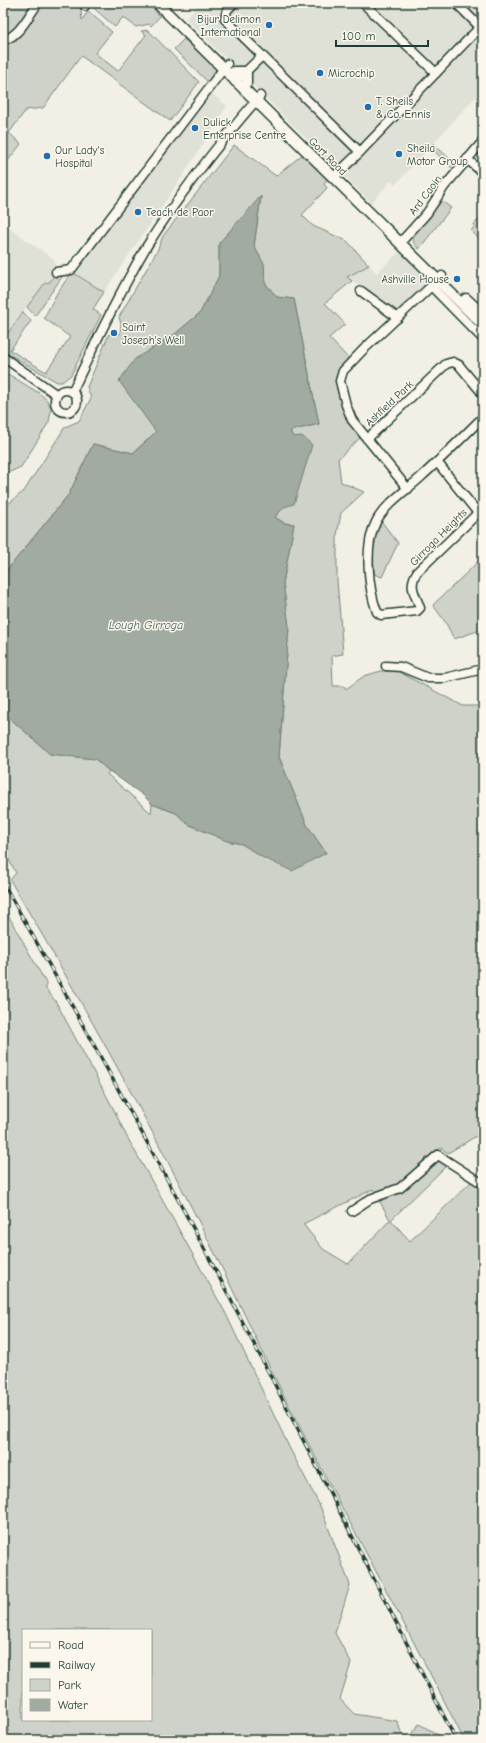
<svg xmlns="http://www.w3.org/2000/svg" width="486" height="1743" font-family="'Comic Neue',sans-serif">
<style>
.built{fill:#e0e1d6}
.green{fill:#cfd2c8;stroke:#77887e;fill-rule:evenodd}
.water{fill:#a2aba1;stroke:#6e7f75}
.lines{fill:none;stroke-linecap:round;stroke-linejoin:round}
.minor-casing{stroke:#1f3d34;stroke-width:11}
.major-casing{stroke:#1f3d34;stroke-width:13}
.minor{stroke:#fbf7ec;stroke-width:8}
.major{stroke:#fbf7ec;stroke-width:10}
.rail-casing{stroke:#1f3d34;stroke-width:3.5}
.rail{stroke:#fbf7ec;stroke-width:2;stroke-dasharray:6;stroke-linecap:butt}
.poi-dot{fill:#1f6fb2;stroke:#fbf7ec;stroke-width:1.5}
.labels{text-anchor:middle;stroke-width:3;stroke-linejoin:round;paint-order:stroke}
.poi-label{font-size:11px;fill:#1f3d34;stroke:#fbf7ec;text-anchor:start}
.street-label{font-size:11px;fill:#1f3d34;stroke:#fbf7ec}
.water-label{font-size:12px;font-style:italic;fill:#465e55;stroke:#fbf7ec}
</style>
<rect width="100%" height="100%" fill="#f2f0e5"/>
<filter id="ink" filterUnits="userSpaceOnUse"><feTurbulence type="fractalNoise" baseFrequency=".025" numOctaves="2"/><feDisplacementMap in="SourceGraphic" scale="8" xChannelSelector="R" yChannelSelector="G"/><feConvolveMatrix kernelMatrix="1 2 1 2 8 2 1 2 1" color-interpolation-filters="sRGB"/></filter>
<g filter="url(#ink)">
<g class="built">
<polygon points="199,3 483,3 483,89 395,185 391,181 371,203 186,19"/>
<polygon points="210,92 227,106 184,174 104,292 72,272"/>
<polygon points="3,224 54,259 56,272 50,282 45,283 3,339"/>
<polygon points="401,250 431,281 396,313 347,277 369,265 377,273"/>
</g>
<g class="green">
<polygon points="3,3 32,3 13,31 10,34 3,35"/>
<polygon points="42,3 80,3 82,20 88,11 112,32 95,53 118,71 146,35 141,31 148,30 199,82 170,121 81,56 43,108 26,110 9,133 21,144 3,167 3,54 4,52 3,44 15,42"/>
<polygon points="88,3 148,3 160,16 151,26 149,24 136,27 123,17 115,27"/>
<polygon points="184,39 217,69 208,82 174,49"/>
<polygon points="433,143 456,165 453,169 430,147"/>
<path d="M234,145L276,176L303,154L328,178L324,184L327,188L302,215L313,226L347,241L369,265L347,277L352,281L325,303L345,324L329,338L349,359L340,368L336,377L337,389L346,418L360,438L338,459L341,482L364,492L341,513L337,535V580L343,654L332,656L333,686H344L346,689L364,676L381,671H397L463,706H483V1132L448,1153L441,1148L428,1159H438L447,1165L391,1220L410,1241L472,1181L483,1191V1249L479,1254L483,1258V1740H464C408,1628 346,1518 289,1406C259,1347 232,1286 201,1226C142,1109 77,993 10,880L16,873L3,849V712L50,754L95,759L109,771L107,774L151,813L152,804L176,813L188,824L227,841L242,844L262,857L326,853L307,825L279,757L289,627L283,583L294,524L284,523L275,517L284,507L293,437L290,431L319,424L294,299L277,297L265,283L264,264L254,246L261,197L219,243V276L200,313L175,334L152,347L156,432L133,453L93,444L69,494L3,575V508L24,491L65,427L79,421L91,398L87,387L109,334H120L121,324L119,317L158,249L163,236ZM373,1189L390,1220L348,1264L323,1249L303,1224Z"/>
<path d="M442,201L451,208L419,249C414,244 412,242 414,235Z"/>
<polygon points="483,213 483,242 471,231 475,226 474,224 483,216 481,215"/>
<polygon points="72,272 104,292 93,309 101,315 71,375 62,382 57,382 3,351 3,340 23,312 31,321 10,350 46,372 70,337 44,318 57,293"/>
<polygon points="64,274 35,316 27,307 45,283 50,282 54,275"/>
<polygon points="3,371 39,393 47,400 51,410 49,422 21,467 3,475"/>
<polygon points="381,521 398,543 382,577 374,574 373,539"/>
<polygon points="483,557 483,629 454,639 446,623 433,605"/>
<path d="M3,906L46,983V989L56,1002L112,1106L127,1137L225,1312L289,1447L320,1506L350,1585L335,1633L351,1663L340,1699L354,1714L397,1721L402,1734L409,1737L419,1724L448,1740H3ZM23,1630H151V1720H23Z"/>
</g>
<polygon class="water" points="261,196 254,246 264,264 265,283 277,297 294,299 319,424 290,431 293,437 302,436 312,445 294,504 284,507 275,517 284,523 294,524 283,583 289,627 279,757 307,825 326,853 292,871 262,857 242,844 227,841 188,824 176,813 152,804 143,795 109,771 95,759 50,754 3,712 3,575 69,494 93,444 133,453 156,432 119,381 135,359 175,334 200,313 219,276 219,243"/>
<g class="lines">
<defs>
<g id="minor">
<polyline points="83,3 85,6"/>
<polyline points="234,3 227,10 225,19 360,152 333,178"/>
<polyline points="363,3 436,73 480,27 456,3"/>
<path d="M3,40C19,37 29,15 38,3"/>
<polyline points="234,71 247,71"/>
<polyline points="235,82 262,56"/>
<polyline points="247,83 247,71"/>
<polyline points="360,152 436,73"/>
<polyline points="467,159 483,173"/>
<polyline points="400,243 427,213 444,187 483,141"/>
<polyline points="56,272 71,270 227,64"/>
<polyline points="432,287 483,339"/>
<polyline points="361,291 398,318"/>
<polyline points="3,357 57,395"/>
<circle cx="66" cy="401" r="11"/>
<path d="M72,392C95,343 118,295 145,249C178,196 219,143 260,96"/>
<polyline points="367,439 446,364 453,362 459,365 483,394"/>
<polyline points="437,462 478,513 483,509"/>
<polyline points="408,489 352,420 346,405 340,381 343,371 363,350 442,276"/>
<path d="M478,513L417,572C408,587 415,593 420,608L417,611L381,615L377,612C368,588 364,545 376,522C385,504 407,490 421,477C443,457 463,437 483,417"/>
<polyline points="386,666 401,667 428,678 445,678 483,669"/>
<polyline points="352,1211 370,1199 400,1188 438,1155 483,1184"/>
</g>
<g id="major">
<polyline points="157,3 483,325"/>
<polyline points="466,299 483,315"/>
</g>
</defs>
<use href="#minor" class="minor-casing"/>
<use href="#major" class="major-casing"/>
<use href="#minor" class="minor"/>
<use href="#major" class="major"/>
<defs>
<path id="rail" d="M3,883C95,1045 185,1209 270,1375C333,1497 394,1619 456,1740"/>
</defs>
<use href="#rail" class="rail-casing"/>
<use href="#rail" class="rail"/>
</g>
</g>
<g class="poi-dot">
<circle cx="269" cy="25" r="4"/>
<circle cx="320" cy="73" r="4"/>
<circle cx="368" cy="107" r="4"/>
<circle cx="195" cy="128" r="4"/>
<circle cx="399" cy="154" r="4"/>
<circle cx="47" cy="156" r="4"/>
<circle cx="138" cy="212" r="4"/>
<circle cx="457" cy="279" r="4"/>
<circle cx="114" cy="333" r="4"/>
</g>
<g class="labels">
<g class="poi-label">
<text x="261" y="23" text-anchor="end">Bijur Delimon<tspan x="261" dy="13">International</tspan></text>
<text x="328" y="77">Microchip</text>
<text x="376" y="105">T. Sheils<tspan x="376" dy="13">&amp; Co. Ennis</tspan></text>
<text x="203" y="126">Dulick<tspan x="203" dy="13">Enterprise Centre</tspan></text>
<text x="407" y="152">Sheila<tspan x="407" dy="13">Motor Group</tspan></text>
<text x="55" y="154">Our Lady's<tspan x="55" dy="13">Hospital</tspan></text>
<text x="146" y="216">Teach de Paor</text>
<text x="449" y="283" text-anchor="end">Ashville House</text>
<text x="122" y="331">Saint<tspan x="122" dy="13">Joseph's Well</tspan></text>
</g>
<g class="street-label">
<text transform="translate(328 156) rotate(45)" y="4">Gort Road</text>
<text transform="translate(425 195) rotate(-53)" y="4">Ard Caoin</text>
<text transform="translate(389 403) rotate(-43)" y="4">Ashfield Park</text>
<text transform="translate(438 537) rotate(-45)" y="4">Girroga Heights</text>
</g>
<g class="water-label">
<text x="146" y="629">Lough Girroga</text>
</g>
</g>
<rect width="486" height="1743" fill="none" stroke="#fbf7ec" stroke-width="16"/>
<rect x="8" y="8" width="470" height="1727" fill="none" stroke="#1f3d34" stroke-width="1.5" filter="url(#ink)"/>
<rect x="22" y="1629" width="130" height="92" fill="#fbf7ec" stroke="#a3ada2"/>
<rect x="30" y="1642" width="20" height="6" fill="#fbf7ec" stroke="#a3ada2"/>
<text x="58" y="1649" font-size="12" fill="#1f3d34">Road</text>
<rect x="30" y="1662" width="20" height="6" fill="#1f3d34" stroke="#a3ada2"/>
<text x="58" y="1669" font-size="12" fill="#1f3d34">Railway</text>
<rect x="30" y="1679" width="20" height="12" fill="#cfd2c8" stroke="#a3ada2"/>
<text x="58" y="1689" font-size="12" fill="#1f3d34">Park</text>
<rect x="30" y="1699" width="20" height="12" fill="#a2aba1" stroke="#a3ada2"/>
<text x="58" y="1709" font-size="12" fill="#1f3d34">Water</text>
<path d="M336 40v6h92v-6" fill="none" stroke="#1f3d34" stroke-width="2"/>
<text x="342" y="40" font-size="12" fill="#1f3d34" stroke="#fbf7ec" stroke-width="3" paint-order="stroke">100 m</text>
</svg>
